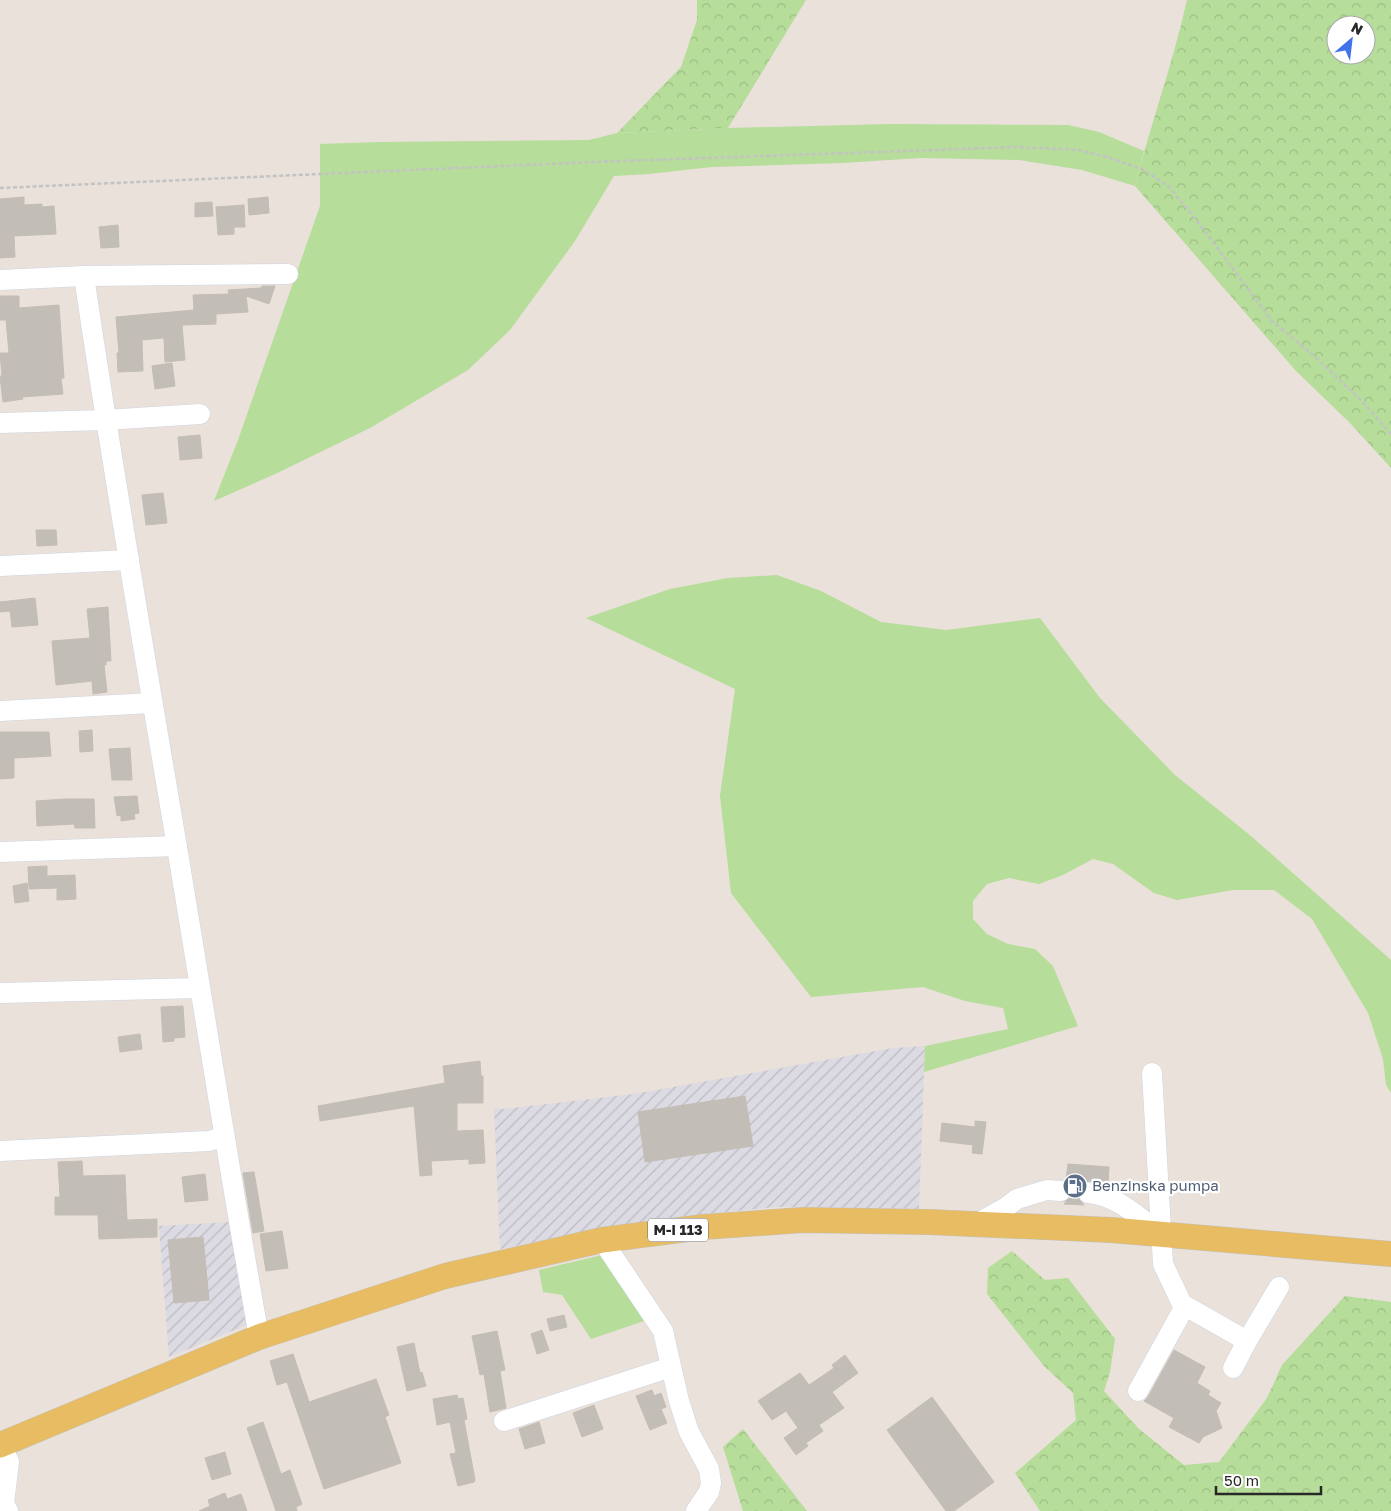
<svg xmlns="http://www.w3.org/2000/svg" width="1391" height="1511" font-family="'Golos Text',sans-serif">
<style>
.industrial{fill:url(#industrial-furrows)}
.grass{fill:#b6dd99}
.forest{fill:url(#forest-crowns);fill-rule:evenodd}
.building{fill:#c2bdb6;stroke:#c4bdb4}
.lines{fill:none;stroke-linecap:round;stroke-linejoin:round}
.minor-tunnel{stroke:#c2bcb6;stroke-width:20;stroke-dasharray:20 10;stroke-linecap:butt}
.minor-casing{stroke:#cfd4e0;stroke-width:21}
.major-casing{stroke:#c3c3c3;stroke-width:26}
.path{stroke:#c3c3c3;stroke-width:2.5;stroke-dasharray:4 2.5;stroke-linecap:butt}
.minor{stroke:#fff;stroke-width:20}
.major{stroke:#e7bc62;stroke-width:25}
.labels{text-anchor:middle;stroke-width:4.5;stroke-linejoin:round;paint-order:stroke}
.shield{fill:#fff;stroke:#686868;stroke-width:1}
.shield-label{font-size:14px;font-weight:bold;fill:#282828}
.service-label{font-size:15px;fill:#4e5e75;stroke:#fff;text-anchor:start}
</style>
<defs>
<pattern id="industrial-furrows" width="10" height="10" patternUnits="userSpaceOnUse" patternTransform="scale(1.25)"><rect width="10" height="10" fill="#dcdae2"/><path d="M-1 1l2-2M0 10L10 0M9 11l2-2" fill="none" stroke="#bdbbc2"/></pattern>
<pattern id="forest-crowns" width="20" height="18" patternUnits="userSpaceOnUse" patternTransform="scale(1.25)"><rect width="20" height="18" fill="#b6dd99"/><path d="M2 6a3 3 0 1 1 6 0M12 15a3 3 0 1 1 6 0" fill="none" stroke="#9cbe84"/></pattern>
</defs>
<rect width="100%" height="100%" fill="#e9e1da"/>
<g class="industrial">
<polygon points="925,1046 919,1209 776,1207 697,1215 609,1227 500,1249 494,1108 504,1109 634,1094 893,1048"/>
<polygon points="230,1222 246,1325 169,1357 159,1226"/>
</g>
<g class="grass">
<polygon points="891,124 1068,125 1099,132 1144,151 1135,186 1082,170 1019,160 921,158 842,163 712,167 649,174 614,176 575,241 510,330 468,370 370,428 273,475 214,501 238,440 320,206 320,144 379,142 589,140 617,133 728,128"/>
<polygon points="777,575 821,591 881,622 946,630 1040,618 1100,698 1175,775 1251,836 1391,960 1391,1093 1386,1085 1383,1059 1368,1013 1312,919 1274,890 1233,890 1177,900 1154,893 1113,864 1093,859 1063,875 1039,884 1009,878 987,884 973,901 973,919 987,934 1008,944 1035,949 1053,966 1078,1026 924,1072 925,1046 1008,1029 1003,1008 965,1001 923,987 811,997 731,893 720,796 735,689 586,618 670,589 728,578"/>
<polygon points="602,1255 644,1321 591,1339 562,1295 543,1292 539,1270"/>
</g>
<g class="forest">
<polygon points="697,0 806,0 728,128 617,133 681,67 697,20"/>
<path d="M1187,0H1391V468L1350,423L1296,371L1135,186C1151,123 1173,63 1187,0ZM1336,25H1366V55H1336Z"/>
<polygon points="1012,1251 1045,1280 1068,1278 1115,1339 1110,1372 1104,1391 1139,1429 1184,1465 1219,1462 1267,1398 1282,1365 1345,1296 1391,1302 1391,1511 1040,1511 1015,1473 1076,1420 1073,1393 1044,1366 987,1294 988,1268"/>
<polygon points="743,1429 807,1511 743,1511 723,1447"/>
</g>
<g class="building">
<polygon points="24,197 24,205 42,204 42,207 54,206 56,234 14,236 15,257 0,258 0,199"/>
<polygon points="268,197 269,213 249,215 248,199"/>
<polygon points="212,202 213,216 195,217 195,203"/>
<polygon points="244,205 245,227 234,227 234,234 218,235 216,207"/>
<polygon points="118,225 119,247 101,248 99,227"/>
<polygon points="262,286 275,286 269,304 246,296 248,312 216,314 216,324 182,325 185,360 165,362 164,338 142,340 143,371 118,372 117,353 119,353 116,317 194,310 193,295 229,294 228,290 261,288"/>
<polygon points="0,296 19,296 19,308 59,305 64,378 61,378 63,394 22,397 23,399 3,402 0,376 2,376 0,353 9,353 6,320 0,320"/>
<polygon points="172,363 175,386 155,389 152,366"/>
<polygon points="200,435 202,458 180,460 178,437"/>
<polygon points="163,493 167,523 146,525 142,495"/>
<polygon points="36,530 56,530 57,545 37,546"/>
<polygon points="35,598 38,625 12,627 10,611 0,612 0,602"/>
<polygon points="108,607 111,661 106,661 106,665 104,665 107,692 93,694 92,681 56,685 52,641 90,638 87,609"/>
<polygon points="92,730 93,751 80,752 79,731"/>
<polygon points="0,732 49,732 51,756 14,758 14,778 0,779"/>
<polygon points="130,748 132,780 112,780 109,749"/>
<polygon points="137,796 139,813 134,814 135,819 121,821 121,815 117,816 114,797"/>
<polygon points="65,799 94,799 95,828 75,828 74,824 37,826 36,801"/>
<polygon points="47,866 47,876 75,875 76,899 57,900 57,888 29,889 28,867"/>
<polygon points="27,883 29,901 15,903 13,886"/>
<polygon points="183,1006 185,1037 174,1038 174,1041 163,1042 161,1007"/>
<polygon points="140,1034 142,1049 120,1052 118,1037"/>
<polygon points="480,1061 481,1076 483,1076 483,1103 457,1103 457,1131 483,1130 485,1163 469,1164 469,1159 431,1161 432,1175 420,1176 414,1106 320,1121 318,1106 445,1083 443,1066"/>
<polygon points="745,1096 753,1146 645,1162 638,1112"/>
<polygon points="975,1121 986,1122 982,1154 972,1153 973,1145 940,1141 942,1123 975,1127"/>
<polygon points="82,1161 83,1176 125,1175 127,1220 157,1219 157,1237 99,1239 98,1215 55,1215 55,1197 60,1197 58,1162"/>
<polygon points="1068,1164 1109,1167 1108,1184 1089,1181 1083,1182 1079,1186 1076,1191 1077,1197 1084,1205 1064,1204 1071,1198 1073,1192 1071,1185 1066,1180"/>
<polygon points="254,1172 264,1231 253,1233 243,1173"/>
<polygon points="205,1174 208,1200 185,1202 182,1177"/>
<polygon points="282,1231 288,1268 266,1271 260,1234"/>
<polygon points="203,1237 209,1300 174,1303 168,1240"/>
<polygon points="564,1315 567,1327 550,1331 547,1319"/>
<polygon points="542,1330 549,1350 537,1354 531,1334"/>
<polygon points="497,1331 505,1370 500,1371 506,1408 490,1412 484,1374 480,1375 472,1336"/>
<polygon points="414,1343 420,1373 422,1372 426,1386 407,1391 397,1347"/>
<polygon points="1174,1350 1205,1367 1197,1383 1210,1391 1208,1395 1221,1403 1216,1411 1222,1428 1203,1437 1199,1443 1169,1427 1174,1418 1144,1401 1148,1397"/>
<polygon points="293,1354 309,1402 376,1379 389,1415 385,1417 401,1463 324,1489 287,1382 277,1385 270,1361"/>
<polygon points="845,1355 858,1373 832,1392 844,1408 819,1425 823,1431 806,1443 808,1446 796,1455 784,1438 798,1428 786,1411 772,1420 758,1401 800,1373 809,1385 834,1368 832,1365"/>
<polygon points="652,1390 654,1396 661,1393 666,1407 661,1409 667,1423 650,1430 636,1396"/>
<polygon points="457,1395 458,1399 463,1398 467,1419 464,1420 475,1480 474,1482 458,1486 450,1454 456,1453 450,1422 437,1425 433,1399"/>
<polygon points="932,1397 994,1482 954,1511 946,1511 887,1430"/>
<polygon points="594,1405 603,1429 582,1437 573,1413"/>
<polygon points="263,1422 281,1474 290,1470 302,1504 296,1507 297,1511 276,1511 247,1428"/>
<polygon points="539,1422 545,1443 525,1449 519,1429"/>
<polygon points="225,1452 231,1474 212,1480 205,1458"/>
<polygon points="225,1493 227,1499 241,1494 247,1511 199,1511 210,1506 208,1500"/>
</g>
<g class="lines">
<polyline class="minor-tunnel" points="1061,1191 1088,1193"/>
<defs>
<g id="minor">
<path d="M84,276C112,467 145,657 177,847C204,1010 230,1174 259,1337"/>
<polyline points="0,280 84,276 288,274"/>
<polyline points="0,423 105,420 200,414"/>
<polyline points="0,566 129,560"/>
<polyline points="0,711 152,703"/>
<polyline points="0,852 177,846"/>
<polyline points="0,993 199,988"/>
<polyline points="1152,1073 1163,1264 1182,1304 1247,1341 1279,1287"/>
<polyline points="0,1151 209,1141 223,1137"/>
<path d="M1088,1193C1117,1195 1140,1218 1162,1235"/>
<polyline points="976,1224 1005,1208 1017,1199 1047,1190 1061,1191"/>
<polyline points="602,1240 663,1331 679,1401 689,1432 709,1469 711,1483 709,1492 696,1511"/>
<polyline points="1233,1368 1247,1341"/>
<polyline points="1138,1391 1185,1306"/>
<polyline points="504,1421 671,1367"/>
<polyline points="1,1444 9,1462 4,1503 8,1511"/>
</g>
<polyline id="major" points="0,1445 259,1337 445,1276 602,1240 703,1227 803,1220 928,1222 1111,1230 1391,1254"/>
</defs>
<use href="#minor" class="minor-casing"/>
<use href="#major" class="major-casing"/>
<polyline class="path" points="0,188 594,162 1017,147 1079,150 1110,158 1142,169 1168,186 1194,217 1272,321 1314,356 1360,399 1391,434"/>
<use href="#minor" class="minor"/>
<use href="#major" class="major"/>
</g>
<defs>
<symbol id="fuel-disc" viewBox="-11 -11 22 22"><circle r="9.5" fill="#5c6f8a" stroke="#fff"/><path d="M-5.5-6h7V0h2V4h1.3V-2.5L3-4.5l.8-.8L6-3V5H2.5V1h-1V6h-7ZM-4.2-4.7v3.2H.2V-4.7Z" fill="#fff"/></symbol>
</defs>
<g fill-rule="evenodd">
<use href="#fuel-disc" x="1061" y="1172" width="28" height="28"/>
</g>
<g class="labels">
<rect class="shield" x="648" y="1218.5" width="60" height="23" rx="4"/>
<g class="shield-label">
<text x="678" y="1235">M-I 113</text>
</g>
<g class="service-label">
<text x="1092" y="1191">Benzinska pumpa</text>
</g>
</g>
<g transform="translate(1351 40) rotate(28)"><circle r="24" fill="#ffffff" stroke="#a9a9a9"/>
<path d="M0-4L9 19L0 12L-9 19Z" fill="#4372ed"/>
<text y="-8" font-size="14" font-weight="bold" text-anchor="middle" fill="#282828">N</text>
</g>
<path d="M1216 1486v8h105v-8" fill="none" stroke="#282828" stroke-width="2.5"/>
<text x="1224" y="1486" font-size="15" fill="#282828" stroke="#ffffff" stroke-width="4" paint-order="stroke">50 m</text>
</svg>
